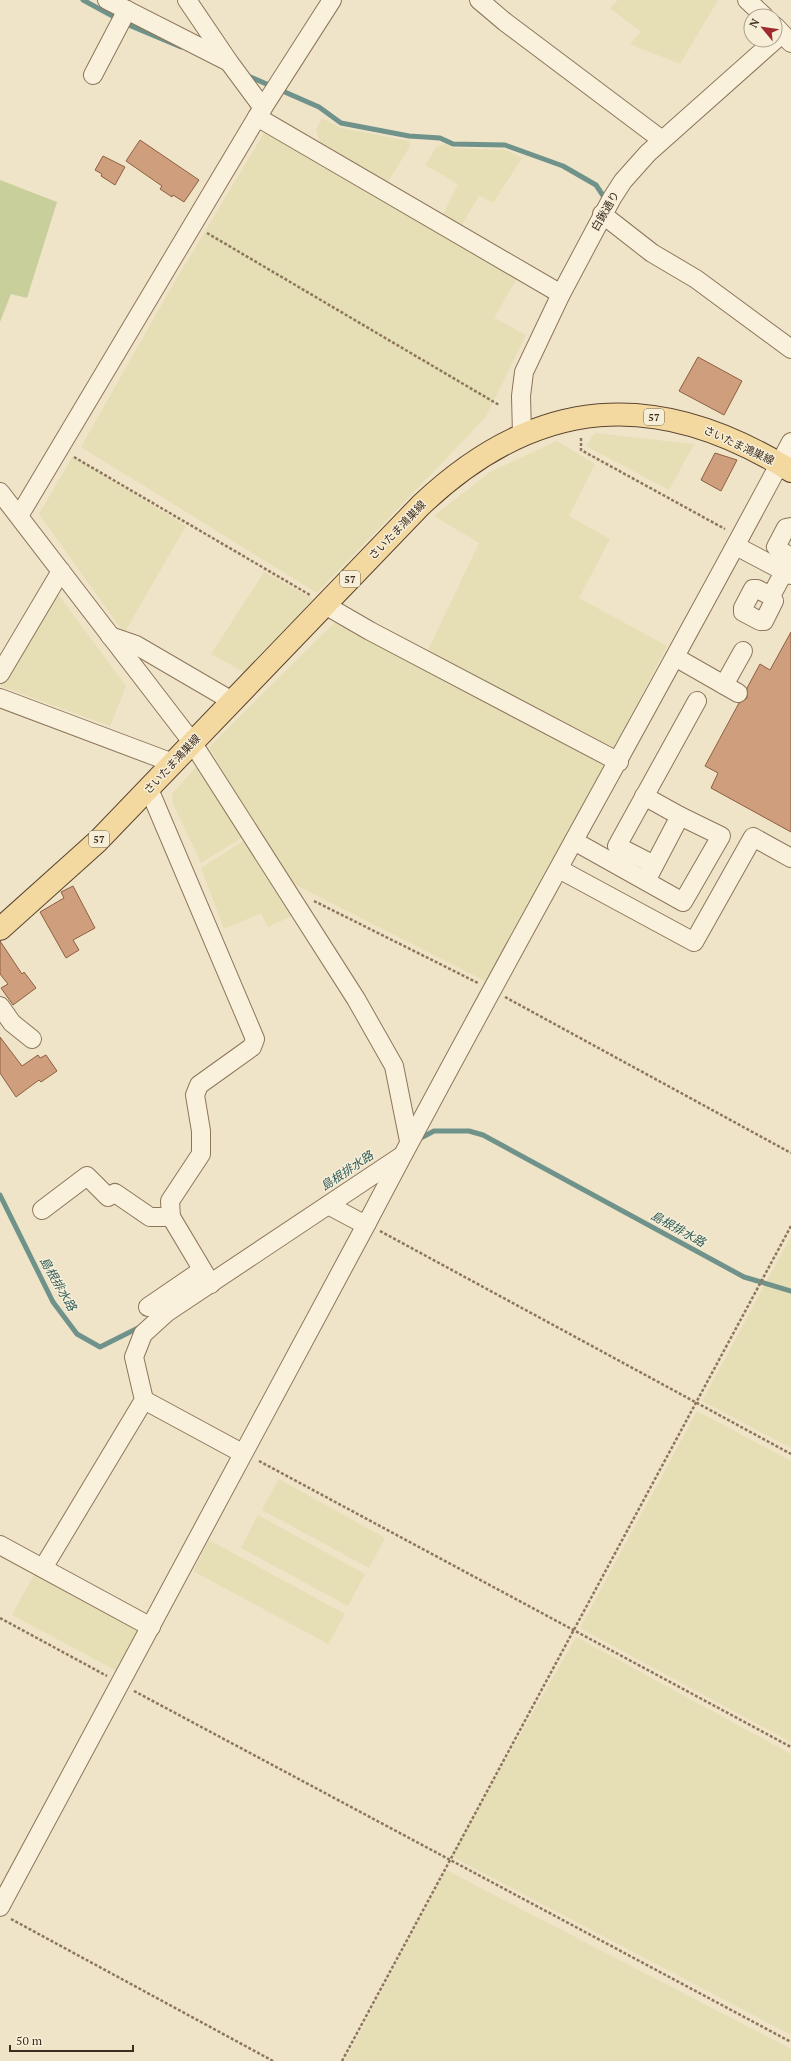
<svg xmlns="http://www.w3.org/2000/svg" width="791" height="2061" font-family="'PT Serif','Noto Sans JP',serif">
<style>
.farmland{fill:#e6deb5}
.green{fill:#c9cf9b}
.lines{fill:none;stroke-linecap:round;stroke-linejoin:round}
.stream{stroke:#6f938a;stroke-width:5}
.building{fill:#cf9f7d;stroke:#8d5f41}
.minor-casing{stroke:#8d765c;stroke-width:20}
.major-casing{stroke:#5b4430;stroke-width:24}
.path{stroke:#8d765c;stroke-width:2.5;stroke-dasharray:3 2;stroke-linecap:butt}
.minor{stroke:#faf1dc;stroke-width:18}
.major{stroke:#f3d9a0;stroke-width:22}
.labels{text-anchor:middle;stroke-width:3;stroke-linejoin:round;paint-order:stroke}
.shield{fill:#f7eed8;stroke:#756857;stroke-width:1}
.shield-label{font-size:10px;font-weight:bold;fill:#3d2e20}
.street-label{font-size:11px;fill:#3d2e20;stroke:#f7eed8}
.water-label{font-size:12px;font-style:italic;fill:#2f5d5a;stroke:#f7eed8}
</style>
<rect width="100%" height="100%" fill="#f0e4c8"/>
<g class="farmland">
<polygon points="618,0 718,0 680,64 630,44 641,32 610,8"/>
<polygon points="322,118 341,128 409,141 410,146 388,182 320,142 316,130"/>
<polygon points="267,128 518,276 494,318 526,335 486,417 317,593 81,447 171,288"/>
<polygon points="447,144 452,148 506,150 522,158 493,203 479,196 460,228 442,216 458,184 425,165 437,146"/>
<polygon points="595,433 675,442 694,444 669,490 586,446"/>
<polygon points="557,441 595,464 569,516 610,539 579,598 667,646 612,752 428,650 479,543 434,516 490,472"/>
<polygon points="73,456 186,526 124,633 39,514"/>
<polygon points="264,572 313,599 244,672 211,654"/>
<polygon points="57,593 126,686 110,726 0,686"/>
<polygon points="337,620 606,763 485,981 284,879 209,747"/>
<polygon points="196,767 243,837 201,863 173,804 172,794"/>
<polygon points="245,840 294,915 268,927 261,913 224,929 201,868"/>
<polygon points="791,1236 791,1448 702,1401"/>
<polygon points="697,1411 791,1461 791,1742 580,1628"/>
<polygon points="279,1479 385,1538 369,1568 262,1510"/>
<polygon points="258,1515 365,1574 348,1606 241,1548"/>
<polygon points="209,1540 345,1614 328,1644 193,1571"/>
<polygon points="35,1573 141,1628 117,1671 12,1615"/>
<polygon points="576,1637 791,1754 791,2035 451,1856"/>
<polygon points="446,1870 791,2049 791,2061 345,2061"/>
</g>
<polygon class="green" points="0,180 57,202 27,298 11,294 0,322"/>
<g class="lines">
<g class="stream">
<polyline points="83,0 131,26 181,47"/>
<polyline points="246,75 319,107 341,123 409,136 440,138 453,144 505,145 563,166 596,185 606,200"/>
<polyline points="417,1140 434,1131 469,1131 483,1135 744,1277 791,1291"/>
<polyline points="0,1195 53,1302 77,1334 100,1347 142,1326"/>
</g>
</g>
<g class="building">
<polygon points="140,140 199,180 184,202 173,195 172,197 160,189 162,186 126,161"/>
<polygon points="103,156 125,167 115,185 101,176 102,174 95,170"/>
<polygon points="698,357 742,381 724,415 679,391"/>
<polygon points="715,453 737,460 721,491 701,480"/>
<polygon points="791,632 791,832 711,788 718,773 705,766 739,703 747,698 747,688 760,664 770,670"/>
<polygon points="73,886 95,928 73,940 79,950 66,958 40,912 64,898 61,892"/>
<polygon points="0,941 22,974 24,972 36,988 13,1005 1,988 8,984 0,974"/>
<polygon points="0,1037 22,1066 38,1055 40,1058 46,1055 57,1071 41,1082 39,1080 16,1097 0,1073"/>
</g>
<g class="lines">
<defs>
<g id="minor">
<polyline points="107,0 229,62"/>
<polyline points="187,0 229,62 263,108"/>
<polyline points="479,0 505,22 662,140"/>
<polyline points="747,0 764,16"/>
<polyline points="775,26 791,43"/>
<polyline points="93,75 127,10"/>
<polyline points="257,117 561,294"/>
<polyline points="602,214 652,253 696,279 791,349"/>
<polyline points="522,434 521,396 524,372 561,294 612,198 623,181 648,153 775,40"/>
<polyline points="0,492 192,742 356,999 394,1066 409,1141"/>
<polyline points="19,516 257,117 332,0"/>
<polyline points="791,527 786,528 776,547 779,550 791,557"/>
<polyline points="736,546 791,575"/>
<polyline points="771,596 757,589 753,589 743,608 743,612 760,621 764,621 774,601 771,596 791,559"/>
<polyline points="325,605 370,631 619,762"/>
<polyline points="110,636 136,645 232,701"/>
<polyline points="675,657 738,693"/>
<polyline points="0,674 61,571"/>
<polyline points="724,685 743,651"/>
<polyline points="0,698 173,763"/>
<polyline points="149,789 255,1039 252,1047 199,1085 195,1095 201,1131 201,1154 170,1201 171,1217 211,1284"/>
<polyline points="644,796 680,816"/>
<polyline points="574,841 683,902 721,836 680,816 646,881"/>
<polyline points="654,865 617,846 697,701"/>
<polyline points="559,869 694,942 753,837 791,858"/>
<polyline points="0,1006 12,1023 32,1039"/>
<polyline points="328,1205 360,1222 367,1223"/>
<polyline points="42,1210 87,1176 108,1197 115,1193 150,1217 171,1217"/>
<polyline points="148,1307 202,1270"/>
<polyline points="144,1400 242,1453"/>
<polyline points="0,1545 151,1627"/>
<polyline points="43,1568 144,1400 134,1357 143,1334 166,1313 400,1157"/>
<path d="M0,1907L367,1223C504,961 652,704 791,442"/>
</g>
<path id="major" d="M0,929L98,841L421,505C537,395 657,387 791,471"/>
</defs>
<use href="#minor" class="minor-casing"/>
<use href="#major" class="major-casing"/>
<g class="path">
<polyline points="207,233 499,405"/>
<polyline points="581,438 581,450 725,529"/>
<polyline points="74,457 310,595"/>
<polyline points="314,901 478,983"/>
<polyline points="505,997 791,1153"/>
<polyline points="380,1231 791,1454"/>
<polyline points="259,1461 791,1747"/>
<polyline points="0,1618 107,1676"/>
<polyline points="134,1691 791,2042"/>
<polyline points="11,1919 273,2061"/>
<polyline points="342,2061 791,1226"/>
</g>
<use href="#minor" class="minor"/>
<use href="#major" class="major"/>
</g>
<g class="labels">
<g class="shield">
<rect x="644" y="409" width="20" height="16" rx="3"/>
<rect x="340" y="571" width="20" height="16" rx="3"/>
<rect x="89" y="831" width="20" height="16" rx="3"/>
</g>
<g class="shield-label">
<text x="654" y="421">57</text>
<text x="350" y="583">57</text>
<text x="99" y="843">57</text>
</g>
<g class="street-label">
<text transform="translate(605 211) rotate(-60)" y="4">白鍬通り</text>
<text transform="translate(739 445) rotate(25)" y="4">さいたま鴻巣線</text>
<text transform="translate(397 530) rotate(-46)" y="4">さいたま鴻巣線</text>
<text transform="translate(172 764) rotate(-47)" y="4">さいたま鴻巣線</text>
</g>
<g class="water-label">
<text transform="translate(347 1171) rotate(-34)" y="4">島根排水路</text>
<text transform="translate(678 1229) rotate(29)" y="4">島根排水路</text>
<text transform="translate(58 1284) rotate(60)" y="4">島根排水路</text>
</g>
</g>
<g transform="translate(763 28) rotate(299)"><circle r="19" fill="#f7eed8" stroke="#ada18e"/>
<path d="M0-3L7 15L0 10L-7 15Z" fill="#9e2a2b"/>
<text y="-6" font-size="11" font-weight="bold" text-anchor="middle" fill="#3d2e20">N</text>
</g>
<path d="M10 2045v6h123v-6" fill="none" stroke="#3d2e20" stroke-width="2"/>
<text x="16" y="2045" font-size="12" fill="#3d2e20" stroke="#f7eed8" stroke-width="3" paint-order="stroke">50 m</text>
</svg>
